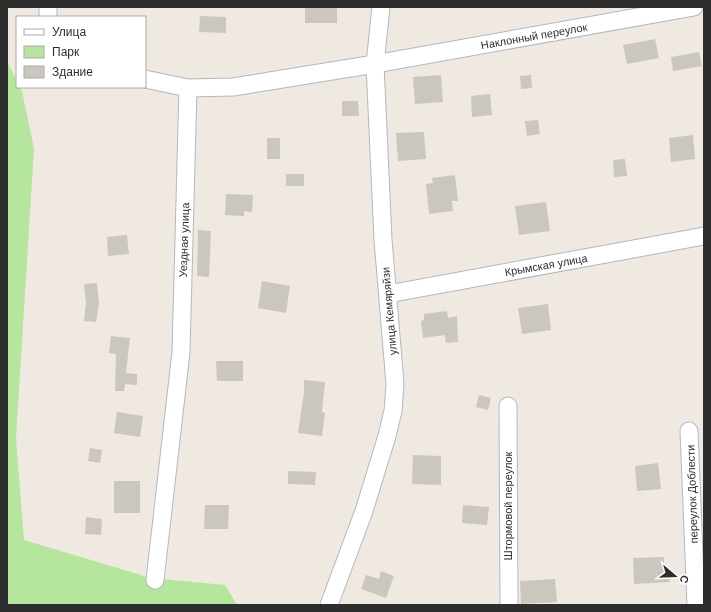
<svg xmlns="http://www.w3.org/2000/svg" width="711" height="612" font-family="Helvetica,sans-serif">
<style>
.green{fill:#b6e59e}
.building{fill:#cbc7bf}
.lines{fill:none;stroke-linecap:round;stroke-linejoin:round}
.street-casing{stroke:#b4b7c1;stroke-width:19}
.street{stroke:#fff;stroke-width:17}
.labels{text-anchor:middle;stroke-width:3.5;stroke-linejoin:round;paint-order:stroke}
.street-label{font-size:11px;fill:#2e2e2e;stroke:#fff}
</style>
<rect width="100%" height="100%" fill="#efe9e1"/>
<polygon class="green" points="7,61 17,81 17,87 20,87 22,91 34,149 16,438 24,540 151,578 225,585 237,605 7,605"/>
<g class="building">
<rect x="305" y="7" width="32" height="16"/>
<polygon points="200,16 226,17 226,33 199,32"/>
<polygon points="655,39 659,58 627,64 623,45"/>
<polygon points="699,52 702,66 673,71 671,57"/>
<polygon points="441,75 443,102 415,104 413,77"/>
<polygon points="531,75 532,88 521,89 520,76"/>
<polygon points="490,94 492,115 472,117 471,96"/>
<polygon points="342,101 358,101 359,116 342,116"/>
<polygon points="538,120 540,134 527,136 525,121"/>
<polygon points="424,132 426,159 398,161 396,133"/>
<polygon points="693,135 695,159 671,162 669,138"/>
<rect x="267" y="138" width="13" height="21"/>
<polygon points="625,159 627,176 614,177 613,160"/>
<rect x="286" y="174" width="18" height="12"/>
<polygon points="455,175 458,201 452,201 453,211 429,214 426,184 433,183 432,178"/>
<polygon points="226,194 253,195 252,212 244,211 244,216 225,215"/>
<polygon points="546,202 550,231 519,235 515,206"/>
<polygon points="198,230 211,231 209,277 197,276"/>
<polygon points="127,235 129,254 108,256 107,237"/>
<polygon points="262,281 290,286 286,313 258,308"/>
<polygon points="97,283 99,304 96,322 84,321 86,304 84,284"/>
<polygon points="548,304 551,330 522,334 518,308"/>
<polygon points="447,311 448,318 457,316 458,342 446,343 445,335 423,338 421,321 424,320 424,314"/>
<polygon points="111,336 130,338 126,373 137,374 137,385 125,384 124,391 115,391 116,354 109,353"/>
<polygon points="216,361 243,361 243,381 217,381"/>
<polygon points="304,380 325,382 322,412 325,413 322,436 298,433 304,392"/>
<polygon points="479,395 491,398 488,410 476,407"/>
<polygon points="117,412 143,416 140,437 114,433"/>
<polygon points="90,448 102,450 100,463 88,461"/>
<polygon points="413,455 441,456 441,485 412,484"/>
<polygon points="658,463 661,489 637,491 635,466"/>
<polygon points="288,471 316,472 315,485 288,484"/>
<rect x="114" y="481" width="26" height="32"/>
<polygon points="205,505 229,505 228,529 204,529"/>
<polygon points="463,505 489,507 487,525 462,523"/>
<polygon points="86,517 102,519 101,535 85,534"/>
<polygon points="664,557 664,569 669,569 670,582 634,584 633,558"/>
<polygon points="381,571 394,576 386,598 361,589 366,575 379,579"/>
<polygon points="555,579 557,602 521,604 520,581"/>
</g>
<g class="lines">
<defs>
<g id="street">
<polyline points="48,17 48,7"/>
<polyline points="145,79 188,88"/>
<polyline points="388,294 704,236"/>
<polyline points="508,406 509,605"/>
<polyline points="689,431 696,605"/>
<polyline points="155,580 181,352 188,88 233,87 270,81 375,64 694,7"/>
<polyline points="329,605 364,511 387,436 393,411 395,384 383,240 375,64 381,7"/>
</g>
</defs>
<use href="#street" class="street-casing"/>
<use href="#street" class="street"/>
</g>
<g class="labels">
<g class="street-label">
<text transform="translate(534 36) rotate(-10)" y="4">Наклонный переулок</text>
<text transform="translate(184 240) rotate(-88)" y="4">Уездная улица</text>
<text transform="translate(546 265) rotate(-10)" y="4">Крымская улица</text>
<text transform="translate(389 311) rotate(-95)" y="4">улица Кемяряйзи</text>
<text transform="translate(692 494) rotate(-92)" y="4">переулок Доблести</text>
<text transform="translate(508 506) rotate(-90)" y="4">Штормовой переулок</text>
</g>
</g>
<rect width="711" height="612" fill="none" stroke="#2e2e2e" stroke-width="16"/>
<rect x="16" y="16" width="130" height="72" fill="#ffffff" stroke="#ababab"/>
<rect x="24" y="29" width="20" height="6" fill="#ffffff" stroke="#ababab"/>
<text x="52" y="36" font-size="12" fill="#2e2e2e">Улица</text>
<rect x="24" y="46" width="20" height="12" fill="#b6e59e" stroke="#ababab"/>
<text x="52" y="56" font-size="12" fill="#2e2e2e">Парк</text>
<rect x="24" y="66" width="20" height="12" fill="#cbc7bf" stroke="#ababab"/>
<text x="52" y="76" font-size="12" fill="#2e2e2e">Здание</text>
<g transform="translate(675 576) rotate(109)" stroke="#ffffff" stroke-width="3" paint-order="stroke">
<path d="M0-3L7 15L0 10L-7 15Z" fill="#2e2e2e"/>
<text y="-6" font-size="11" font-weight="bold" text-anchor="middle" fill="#2e2e2e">С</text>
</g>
</svg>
